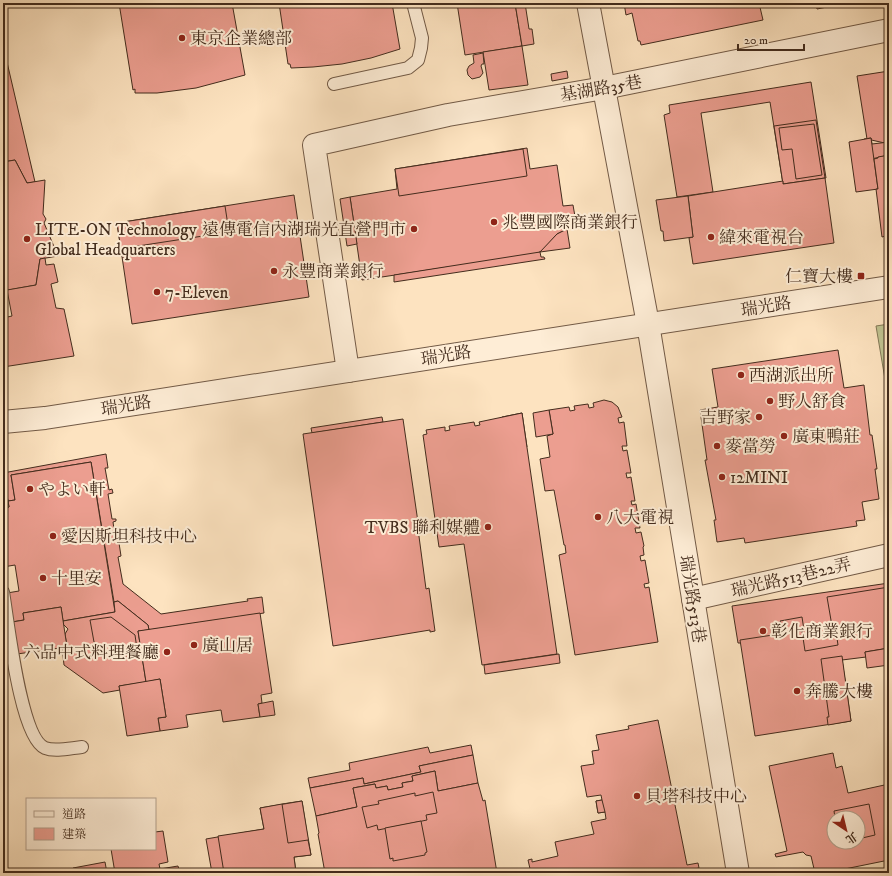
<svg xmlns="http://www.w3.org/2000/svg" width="892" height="876" font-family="'IM FELL DW Pica','Noto Serif TC','Noto Serif JP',serif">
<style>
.green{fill:#c0c391;stroke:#827857}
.building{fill:#ec9e90;stroke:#432c1d;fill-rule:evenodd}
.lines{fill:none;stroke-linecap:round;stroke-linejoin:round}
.service-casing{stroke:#725a46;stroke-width:14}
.minor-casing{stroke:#725a46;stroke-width:24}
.tertiary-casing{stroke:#725a46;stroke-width:24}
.service{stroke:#feedd6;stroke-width:12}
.minor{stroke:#feedd6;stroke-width:22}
.tertiary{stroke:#feedd6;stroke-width:22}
.poi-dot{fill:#8f2418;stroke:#feedd6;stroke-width:1.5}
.labels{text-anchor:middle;stroke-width:4;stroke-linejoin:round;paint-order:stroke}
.poi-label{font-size:17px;fill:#432c1d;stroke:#feedd6;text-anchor:start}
.street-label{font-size:17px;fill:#432c1d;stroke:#feedd6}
</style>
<rect width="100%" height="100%" fill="#fde3c0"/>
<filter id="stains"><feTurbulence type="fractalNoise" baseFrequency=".005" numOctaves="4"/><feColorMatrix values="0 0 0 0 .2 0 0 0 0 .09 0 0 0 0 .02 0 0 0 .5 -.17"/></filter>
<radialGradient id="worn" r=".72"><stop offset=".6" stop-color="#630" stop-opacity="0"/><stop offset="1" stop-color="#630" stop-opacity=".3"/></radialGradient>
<polygon class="green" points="889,324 889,403 876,326"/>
<g class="building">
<polygon points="119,3 232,3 245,75 196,88 157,93 135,93 135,89 133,90"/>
<polygon points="279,3 392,3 400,49 371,58 342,64 313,67 291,68 290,64 288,64"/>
<polygon points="457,3 515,3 522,46 465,55"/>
<polygon points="515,3 525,3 529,29 532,29 534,44 522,46"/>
<polygon points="624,3 759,3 763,20 641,45 640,41 638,41 632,13 626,15"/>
<polygon points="816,3 847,3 817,9"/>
<polygon points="3,45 35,182 27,183 15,160 3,162"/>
<polygon points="522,46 528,85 489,90 483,52"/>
<polygon points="483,53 484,64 482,64 481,66 483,73 480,77 472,79 468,75 467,70 469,66 474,63 473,55"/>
<polygon points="567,71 568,78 552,81 551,74"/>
<polygon points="889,71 889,144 867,139 857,76"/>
<polygon points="811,82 826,178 783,184 770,102 701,113 713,192 677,197 664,115 670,113 669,105"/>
<polygon points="816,120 825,178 783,184 774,126"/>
<polygon points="814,124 822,175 796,179 792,149 782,150 779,128"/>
<polygon points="871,138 872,144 889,142 889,155 867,160 864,139"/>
<polygon points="871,138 878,189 856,192 849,142"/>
<polygon points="527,148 530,169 557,165 563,206 573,205 577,228 567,229 557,234 543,250 529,258 449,270 448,267 362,280 350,197 397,189 395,169"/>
<polygon points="523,149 527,176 399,196 395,169"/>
<polygon points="889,155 889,235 882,237 876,189 878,189 874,159 878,158 878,157"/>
<polygon points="15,160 27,183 45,180 43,214 46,219 44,223 58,256 40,259 36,285 3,291 3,162"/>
<polygon points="825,178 834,243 693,264 689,238 693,237 688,196 783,181 783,184"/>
<polygon points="294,195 309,297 132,324 117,223"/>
<polygon points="688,196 693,237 664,241 663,231 661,231 656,200"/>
<polygon points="350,197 357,244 347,246 340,199"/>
<polygon points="225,206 229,232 125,248 126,257 122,257 117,223"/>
<polygon points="567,229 570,248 540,252 557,234"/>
<polygon points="540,252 541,257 544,257 545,259 394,282 394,275"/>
<polygon points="45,258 46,265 54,264 58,282 51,284 56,308 64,309 74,356 3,367 3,318 12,316 7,290 36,285 40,259"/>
<polygon points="838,350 844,388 864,385 870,435 872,435 877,469 875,469 879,499 862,502 865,520 856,521 857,526 745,543 744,538 717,542 714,520 716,520 705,460 707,460 700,410 718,407 712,369"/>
<polygon points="604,400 612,402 618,407 622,417 618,418 619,423 624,422 627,446 622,446 623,451 627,450 631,473 626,473 627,478 631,477 635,501 631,501 632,505 636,504 640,528 635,528 636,533 641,532 644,546 643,547 644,555 640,556 641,561 645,560 649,583 644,584 645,588 649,587 658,642 575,655 559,555 566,553 565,545 564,545 554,490 545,491 540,459 550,457 547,436 553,434 549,410 569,407 570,411 575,410 574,406 588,404 589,408 594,407 593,403"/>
<polygon points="549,410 553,434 536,437 533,413"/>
<polygon points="522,413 527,447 507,449 502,417"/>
<polygon points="522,413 557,654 482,665 464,544 439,547 423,435 427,434 426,430 445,427 445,431 450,430 449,426 474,422 475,426 480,425 479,422"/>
<polygon points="382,417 383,422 312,433 311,428"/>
<polygon points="403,419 419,529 418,529 426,589 429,588 435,631 430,632 430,630 333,646 303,434"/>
<polygon points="106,454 108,468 105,468 109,490 112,489 113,493 108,494 112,519 116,519 116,521 113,522 116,543 119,543 121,556 118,557 123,584 161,614 248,601 247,599 262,597 264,613 149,630 148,625 118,601 114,602 91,462 11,475 15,500 8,501 6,490 3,491 3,473"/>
<polygon points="91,462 115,612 63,621 61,607 23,613 24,620 12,622 7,593 19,591 15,565 3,567 3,508 9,507 8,501 15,500 11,475"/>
<polygon points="6,490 9,507 3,508 3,491"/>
<polygon points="889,583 889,644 738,643 732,606"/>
<polygon points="889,587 889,648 865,652 866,657 842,660 851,721 755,736 740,640 832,626 827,597"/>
<polygon points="118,601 148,625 149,630 138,631 146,682 119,686 120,690 103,693 64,665 62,647 67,647 65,634 68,629 63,624 63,621 115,612 114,602"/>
<polygon points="61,607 67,647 17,654 12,622 24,620 23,613"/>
<polygon points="260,613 272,693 261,695 262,703 258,704 260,717 223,722 221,710 186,715 188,727 160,731 158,718 166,717 160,679 146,682 138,631"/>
<polygon points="111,617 135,635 138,656 117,658 94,642 90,620"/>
<polygon points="802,617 804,630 772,635 771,627 781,625 780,621"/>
<polygon points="835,625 838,645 805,651 802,631"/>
<polygon points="889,648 889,665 867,668 865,652"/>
<polygon points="559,654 560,663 485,674 484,665"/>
<polygon points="842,656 851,721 828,725 827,717 829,717 821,659"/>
<polygon points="160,679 166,717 158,718 160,731 127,736 119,686"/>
<polygon points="273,701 275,715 260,717 258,704"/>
<polygon points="658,720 687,865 698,863 699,868 672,873 531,873 528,860 532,859 532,862 558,856 555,842 594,834 591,822 606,819 605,812 598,813 596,801 602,800 601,795 587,797 581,766 594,764 592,751 599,750 596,735 629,729 628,726"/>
<polygon points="471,745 473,755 419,766 421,772 364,784 363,778 310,788 308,778 350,770 349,763 428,747 430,753"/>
<path d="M833,753L836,768L842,766L848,793L889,784V860L825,873H815L811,856L806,855L803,852L776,857L775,854L787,851L769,766ZM834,818H858V842H834Z"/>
<polygon points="473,755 478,783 438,791 435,771 412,776 413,781 402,783 403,787 388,790 387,786 376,788 375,784 353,788 357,807 316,816 310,788 363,778 364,784 421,772 419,766"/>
<polygon points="435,771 438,791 478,783 483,801 485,800 497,873 325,873 318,834 319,833 316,816 357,807 353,788 375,784 376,788 387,786 388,790 403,787 402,783 413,781 412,776"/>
<polygon points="433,792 437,813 426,815 427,820 378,830 377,825 367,828 362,807 379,804 378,801 415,793 415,796"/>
<polygon points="602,800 605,812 598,813 596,801"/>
<polygon points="302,801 308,840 288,843 282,804"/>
<polygon points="302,801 311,855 294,857 296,873 212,873 206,839 264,829 260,808"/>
<polygon points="282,804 288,843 308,840 311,855 294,857 296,873 224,873 218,836 264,829 260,808"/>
<polygon points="869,804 875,835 858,839 858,818 835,818 834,811"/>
<polygon points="421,821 427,852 425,853 425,855 393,861 393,858 390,859 385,828"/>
<polygon points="163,831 168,862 159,864 160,869 178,866 180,873 115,873 111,849 155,849 155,832"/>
<polygon points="105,862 107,873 74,873 73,868"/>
</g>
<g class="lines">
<defs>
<g id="service">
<polyline points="334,84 408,68 418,60 421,48 422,38 413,3"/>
<path d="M3,592C8,620 20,738 45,748C55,752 71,748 82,747"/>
</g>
<g id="minor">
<polyline points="588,3 648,324 738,873"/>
<polyline points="348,371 314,145 448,115 604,88 889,30"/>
<polyline points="693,599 889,555"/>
</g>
<polyline id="tertiary" points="3,422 45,418 889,287"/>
</defs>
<use href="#service" class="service-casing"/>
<use href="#minor" class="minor-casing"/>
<use href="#tertiary" class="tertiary-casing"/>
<use href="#service" class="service"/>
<use href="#minor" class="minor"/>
<use href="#tertiary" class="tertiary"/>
</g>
<g class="poi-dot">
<circle cx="182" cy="38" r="4"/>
<circle cx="494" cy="222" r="4"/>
<circle cx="414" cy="229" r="4"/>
<circle cx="711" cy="237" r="4"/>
<circle cx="27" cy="239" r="4"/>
<circle cx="274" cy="271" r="4"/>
<rect x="857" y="272" width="8" height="8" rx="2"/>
<circle cx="157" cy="292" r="4"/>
<circle cx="741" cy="375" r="4"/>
<circle cx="770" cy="401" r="4"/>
<circle cx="759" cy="417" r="4"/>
<circle cx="784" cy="436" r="4"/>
<circle cx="717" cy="446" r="4"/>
<circle cx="722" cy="477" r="4"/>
<circle cx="30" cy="489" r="4"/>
<circle cx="598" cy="517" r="4"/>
<circle cx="488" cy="527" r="4"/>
<circle cx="53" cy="536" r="4"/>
<circle cx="43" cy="578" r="4"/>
<circle cx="763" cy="631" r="4"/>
<circle cx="194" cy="645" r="4"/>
<circle cx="167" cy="652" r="4"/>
<circle cx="797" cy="691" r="4"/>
<circle cx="637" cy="796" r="4"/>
</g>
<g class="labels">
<g class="poi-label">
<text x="190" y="44">東京企業總部</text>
<text x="502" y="228">兆豐國際商業銀行</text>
<text x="35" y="235">LITE-ON Technology<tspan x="35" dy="20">Global Headquarters</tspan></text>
<text x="406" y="235" text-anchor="end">遠傳電信內湖瑞光直營門市</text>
<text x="719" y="243">緯來電視台</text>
<text x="282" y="277">永豐商業銀行</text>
<text x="853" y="282" text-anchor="end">仁寶大樓</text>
<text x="165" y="298">7-Eleven</text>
<text x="749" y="381">西湖派出所</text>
<text x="778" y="407">野人舒食</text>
<text x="751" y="423" text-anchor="end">吉野家</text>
<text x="792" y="442">廣東鴨莊</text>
<text x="725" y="452">麥當勞</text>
<text x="730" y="483">12MINI</text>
<text x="38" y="495">やよい軒</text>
<text x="606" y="523">八大電視</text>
<text x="480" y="533" text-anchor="end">TVBS 聯利媒體</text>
<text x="61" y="542">愛因斯坦科技中心</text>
<text x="51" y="584">十里安</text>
<text x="771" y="637">彰化商業銀行</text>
<text x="202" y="651">廣山居</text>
<text x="159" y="658" text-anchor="end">六品中式料理餐廳</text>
<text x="805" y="697">奔騰大樓</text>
<text x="645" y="802">貝塔科技中心</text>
</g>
<g class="street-label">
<text transform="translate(601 88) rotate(-10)" y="6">基湖路35巷</text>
<text transform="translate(766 306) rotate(-9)" y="6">瑞光路</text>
<text transform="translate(446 355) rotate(-9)" y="6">瑞光路</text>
<text transform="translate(126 405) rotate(-9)" y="6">瑞光路</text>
<text transform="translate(791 577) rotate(-13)" y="6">瑞光路513巷22弄</text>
<text transform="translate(693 599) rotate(81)" y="6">瑞光路513巷</text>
</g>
</g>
<rect width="892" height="876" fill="none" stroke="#fde3c0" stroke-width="16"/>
<rect x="4" y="4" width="884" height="868" fill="none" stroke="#432c1d" stroke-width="2"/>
<rect x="8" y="8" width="876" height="860" fill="none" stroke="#432c1d"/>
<rect x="26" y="798" width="130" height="52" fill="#feedd6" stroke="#b3a08c"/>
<rect x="34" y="811" width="20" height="6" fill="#feedd6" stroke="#b3a08c"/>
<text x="62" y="818" font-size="12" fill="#432c1d">道路</text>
<rect x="34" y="828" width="20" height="12" fill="#ec9e90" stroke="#b3a08c"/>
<text x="62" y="838" font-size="12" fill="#432c1d">建築</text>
<g transform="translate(846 830) rotate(145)"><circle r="19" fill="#feedd6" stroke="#b3a08c"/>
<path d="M0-3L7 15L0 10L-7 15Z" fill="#8f2418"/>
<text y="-6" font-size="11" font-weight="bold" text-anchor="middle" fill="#432c1d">北</text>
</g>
<path d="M738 44v6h66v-6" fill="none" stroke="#432c1d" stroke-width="2"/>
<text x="744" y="44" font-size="12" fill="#432c1d" stroke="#feedd6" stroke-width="3" paint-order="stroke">20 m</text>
<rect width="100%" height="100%" filter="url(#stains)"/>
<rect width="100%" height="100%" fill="url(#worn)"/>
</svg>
